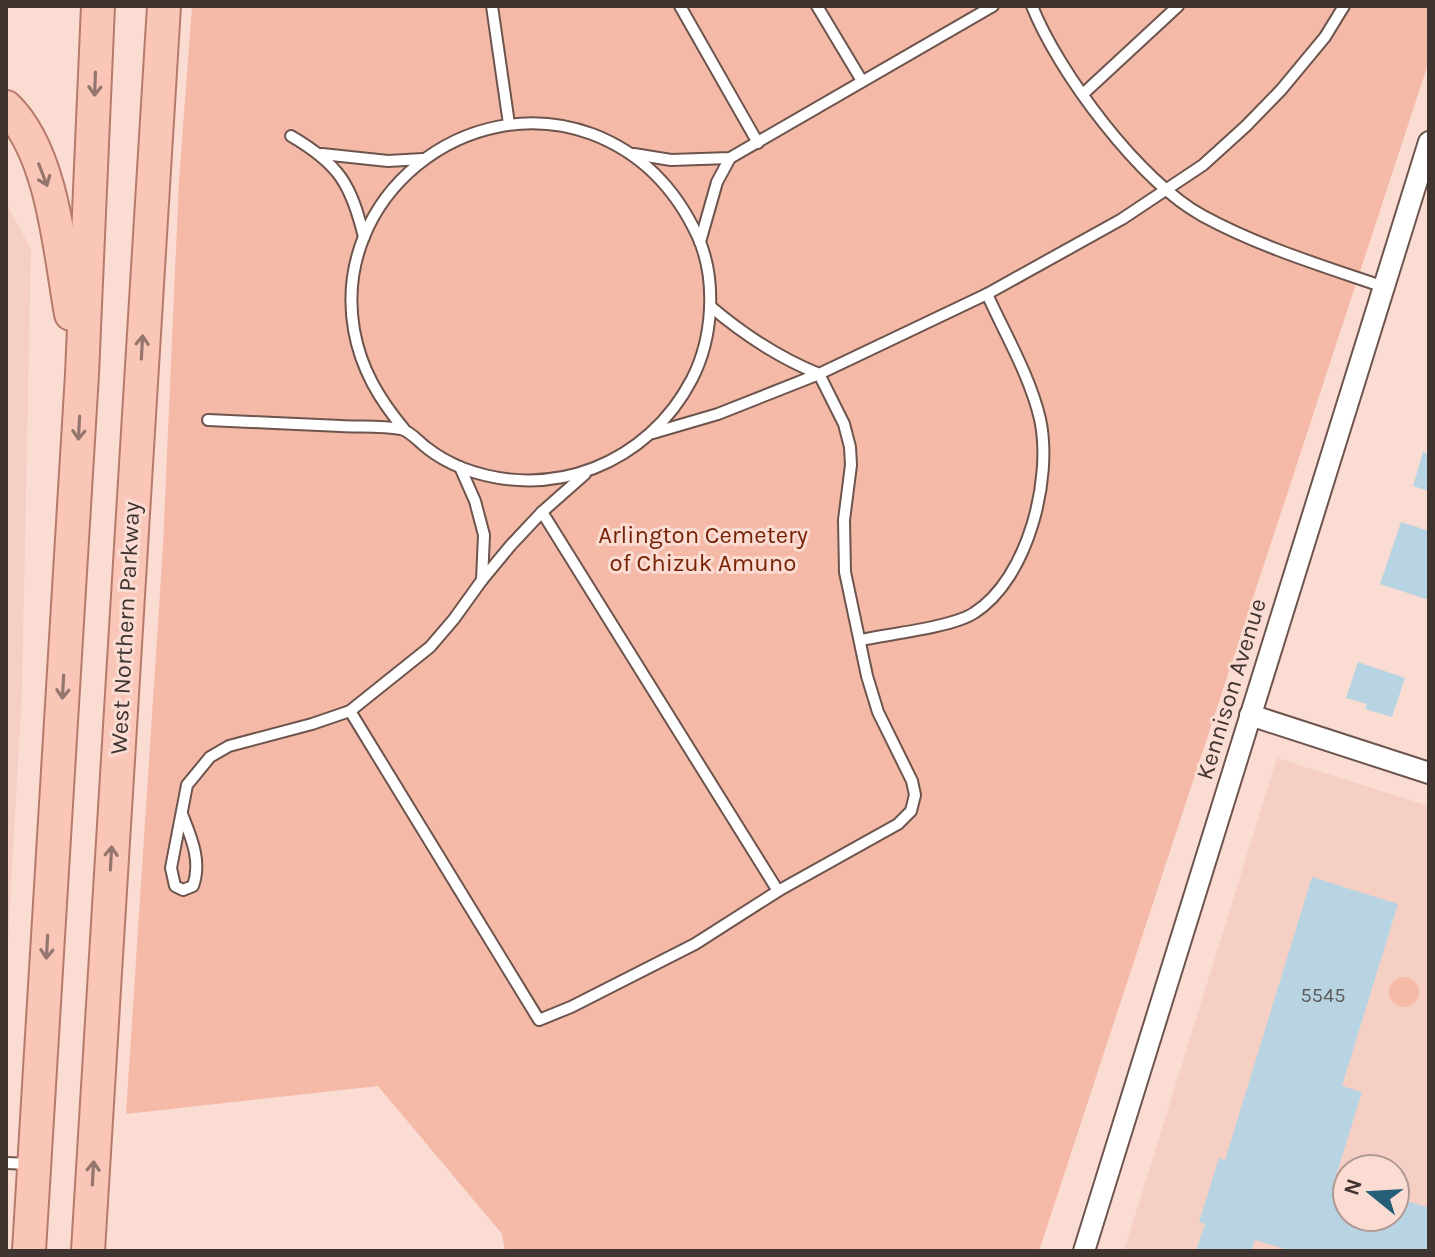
<svg xmlns="http://www.w3.org/2000/svg" width="1435" height="1257" font-family="Karla,sans-serif">
<style>
.built{fill:#f5cfc3;fill-rule:evenodd}
.green{fill:#f5b9a8}
.building{fill:#b8d4e2}
.lines{fill:none;stroke-linecap:round;stroke-linejoin:round}
.service-casing{stroke:#6d544c;stroke-width:14}
.minor-casing{stroke:#6d544c;stroke-width:24}
.primary-casing{stroke:#b67a6a;stroke-width:36}
.service{stroke:#fff;stroke-width:10}
.minor{stroke:#fff;stroke-width:20}
.primary{stroke:#fac6b8;stroke-width:32}
.oneway{stroke:#94766e}
.labels{text-anchor:middle;stroke-width:6;stroke-linejoin:round;paint-order:stroke}
.number-label{font-size:20px;fill:#5e5c5d}
.park-label{font-size:24px;fill:#772207;stroke:#fadcd3}
.street-label{font-size:24px;fill:#403431;stroke:#fadcd3}
</style>
<rect width="100%" height="100%" fill="#fadcd3"/>
<g class="built">
<polygon points="6,203 31,249 22,690 6,976"/>
<path d="M1277,758L1429,806V1251H1124ZM1347,1169H1395V1217H1347Z"/>
</g>
<g class="green">
<polygon points="192,6 1429,6 1429,61 1039,1251 505,1251 502,1234 378,1086 126,1114 163,546 179,180"/>
<circle cx="1404" cy="992" r="15"/>
</g>
<g class="building">
<polygon points="1423,452 1429,454 1429,491 1413,486"/>
<polygon points="1401,522 1429,531 1429,600 1380,584"/>
<polygon points="1358,662 1405,678 1392,717 1365,709 1367,704 1346,698"/>
<polygon points="1312,877 1398,904 1342,1086 1362,1092 1335,1179 1347,1182 1347,1217 1395,1217 1395,1197 1429,1208 1429,1251 1291,1251 1255,1240 1251,1251 1196,1251 1205,1224 1199,1222 1219,1158 1225,1160"/>
</g>
<g class="lines">
<defs>
<g id="service">
<polyline points="492,6 509,124"/>
<polyline points="680,6 758,143"/>
<polyline points="817,6 862,81"/>
<path d="M1032,6C1058,72 1140,182 1203,216C1260,247 1323,266 1384,287"/>
<polyline points="1083,94 1178,6"/>
<path d="M291,136C339,164 351,184 364,237"/>
<polyline points="322,154 388,161 423,159"/>
<polyline points="634,154 671,160 730,158 993,6"/>
<polyline points="700,242 717,182 730,158"/>
<path d="M710,306C744,335 777,357 819,374L987,294L1122,219L1203,165L1246,126L1281,90L1325,37L1344,6"/>
<path d="M208,420C252,422 297,424 341,426C360,427 382,426 401,429C410,431 419,442 427,448C437,456 450,463 462,468C551,502 648,464 692,379C713,338 717,280 698,237C676,189 642,153 592,134C467,88 331,197 354,330C361,369 379,399 404,429"/>
<polyline points="460,467 475,501 484,535 482,580"/>
<polyline points="542,512 778,891"/>
<path d="M861,640C889,634 953,627 974,613C1028,579 1053,478 1040,419C1030,376 1005,334 987,294"/>
<polyline points="350,711 539,1020 571,1007 695,944 778,891 898,824 911,811 915,795 912,781 878,712 867,676 845,572 844,520 851,465 850,447 844,424 819,374 718,414 653,433"/>
<path d="M182,814C191,837 202,861 193,886L183,890L175,886L171,868L187,785L210,757L229,746L312,724L350,711L430,647L454,619L482,580L511,545L542,512L585,474"/>
<polyline points="6,1163 32,1164"/>
</g>
<g id="minor">
<polyline points="1250,715 1429,773"/>
<polyline points="1084,1251 1429,142"/>
</g>
<g id="primary">
<path d="M6,107C53,152 60,253 71,314"/>
<polyline points="29,1251 82,374 98,6"/>
<polyline points="88,1251 164,6"/>
</g>
</defs>
<use href="#service" class="service-casing"/>
<use href="#minor" class="minor-casing"/>
<use href="#primary" class="primary-casing"/>
<use href="#service" class="service"/>
<use href="#minor" class="minor"/>
<use href="#primary" class="primary"/>
</g>
<defs><path id="oneway-shaft" d="M-6 0H5M1.5-3L5.5 0L1.5 3" fill="none" stroke-width="1.6" stroke-linecap="round" stroke-linejoin="round" transform="scale(2)"/></defs>
<g class="oneway">
<use href="#oneway-shaft" transform="translate(95 84) rotate(92)"/>
<use href="#oneway-shaft" transform="translate(43 175) rotate(69)"/>
<use href="#oneway-shaft" transform="translate(142 347) rotate(-87)"/>
<use href="#oneway-shaft" transform="translate(79 428) rotate(93)"/>
<use href="#oneway-shaft" transform="translate(63 687) rotate(93)"/>
<use href="#oneway-shaft" transform="translate(111 858) rotate(-87)"/>
<use href="#oneway-shaft" transform="translate(47 947) rotate(93)"/>
<use href="#oneway-shaft" transform="translate(93 1173) rotate(-87)"/>
</g>
<g class="labels">
<g class="number-label">
<text x="1323" y="1002">5545</text>
</g>
<g class="park-label">
<text x="703" y="543">Arlington Cemetery<tspan x="703" dy="28">of Chizuk Amuno</tspan></text>
</g>
<g class="street-label">
<text transform="translate(125 628) rotate(-87)" y="8">West Northern Parkway</text>
<text transform="translate(1231 689) rotate(-73)" y="8">Kennison Avenue</text>
</g>
</g>
<rect width="1435" height="1257" fill="none" stroke="#403431" stroke-width="16"/>
<g transform="translate(1371 1193) rotate(288)"><circle r="38" fill="#fadcd3" stroke="#b09992" stroke-width="2"/>
<path d="M0-6L14 30L0 20L-14 30Z" fill="#245f77"/>
<text y="-12" font-size="22" font-weight="bold" text-anchor="middle" fill="#403431">N</text>
</g>
</svg>
